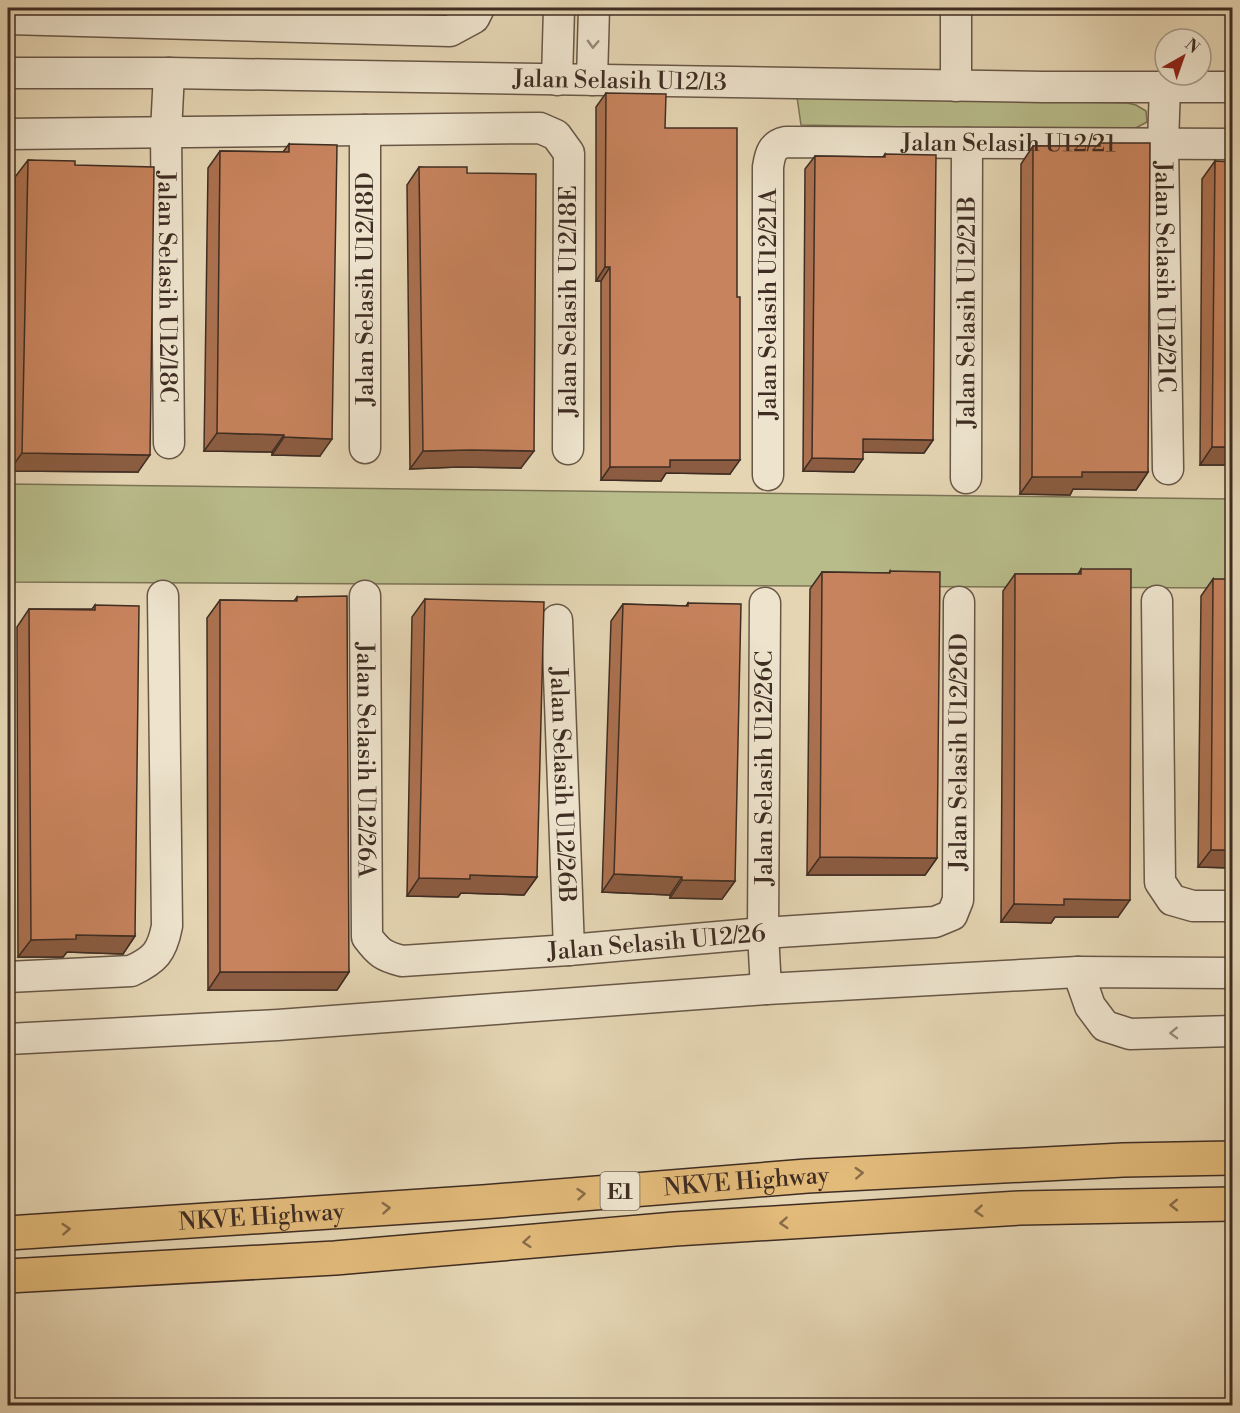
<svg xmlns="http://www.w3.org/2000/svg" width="1240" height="1413" font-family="'Libre Bodoni',serif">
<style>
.green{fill:#b8bc8a;stroke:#7c7456;stroke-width:1.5}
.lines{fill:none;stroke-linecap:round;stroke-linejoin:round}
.minor-casing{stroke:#685747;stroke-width:33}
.highway-casing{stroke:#3f2d23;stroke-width:36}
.minor{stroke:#eee4ce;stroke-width:30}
.highway{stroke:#e2ba7a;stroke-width:33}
.wall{fill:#ab7150;stroke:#3f2d23;stroke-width:1.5}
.shaded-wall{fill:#8b5c41;stroke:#3f2d23;stroke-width:1.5}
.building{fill:#c7835d;stroke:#3f2d23;stroke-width:1.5}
.oneway{stroke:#968878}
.oneway2{stroke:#886c4a}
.labels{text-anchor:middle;stroke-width:4.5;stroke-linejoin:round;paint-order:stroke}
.shield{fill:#eee4ce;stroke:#746456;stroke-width:1.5}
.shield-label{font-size:22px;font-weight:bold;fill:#3f2d23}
.street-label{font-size:24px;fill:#3f2d23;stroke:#eee4ce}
</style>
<rect width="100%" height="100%" fill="#e5d5b3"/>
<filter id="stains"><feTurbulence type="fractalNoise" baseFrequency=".00333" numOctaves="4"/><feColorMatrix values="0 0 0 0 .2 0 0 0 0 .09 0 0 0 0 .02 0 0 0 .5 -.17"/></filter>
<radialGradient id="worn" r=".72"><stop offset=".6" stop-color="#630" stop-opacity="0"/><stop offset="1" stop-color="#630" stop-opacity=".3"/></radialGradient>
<g class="green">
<polygon points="797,97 1127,103 1136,105 1146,111 1147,122 1132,130 1119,131 801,125"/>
<polygon points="8,484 1232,499 1232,588 8,582"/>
</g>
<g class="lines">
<defs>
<g id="minor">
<polyline points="8,19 450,31 474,18 479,8"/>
<path id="s1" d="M8,73H169L1042,87H1232"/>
<path id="s2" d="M169,73L166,132L169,443"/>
<polyline points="557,80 559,8"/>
<polyline points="592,80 594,8"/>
<polyline points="956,86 956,8"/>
<path id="s3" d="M1165,87L1163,143L1168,469"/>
<polyline points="365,130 365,448"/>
<polyline points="8,134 540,128 556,135 569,153 568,449"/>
<path id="s4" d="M768,475V167C770,154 772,145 786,142L1232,144"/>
<path id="s5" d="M966,478L967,143"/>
<path id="s6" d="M365,596L367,937C379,953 383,956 402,961L569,950L763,933L935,922L952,915L958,900L959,602"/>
<polyline points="1157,601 1160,882 1172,900 1193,906 1232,906"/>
<polyline points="765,603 763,933 766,989"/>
<path id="s7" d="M557,620L569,950"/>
<polyline points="1078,972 1090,1006 1105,1026 1130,1034 1232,1031"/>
<path d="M8,977L131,971C155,960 162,952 167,926L163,596"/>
<polyline points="8,1039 278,1025 766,989 1078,972 1232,973"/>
</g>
<g id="highway">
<path id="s8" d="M8,1233L483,1202L807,1176L1123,1160L1232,1158"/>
<polyline points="8,1276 335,1258 675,1229 1020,1208 1232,1204"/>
</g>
</defs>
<use href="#minor" class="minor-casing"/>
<use href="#highway" class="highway-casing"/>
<use href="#minor" class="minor"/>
<use href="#highway" class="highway"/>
</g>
<g class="wall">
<polygon points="606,93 665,128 730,474 666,473 661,481 601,480 601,281 596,281 596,107"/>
<polygon points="1100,143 1148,472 1136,490 1073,489 1070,495 1020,494 1021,164 1033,146 1097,146"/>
<polygon points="289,144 320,456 272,455 272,452 204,451 208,168 220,151 283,152"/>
<polygon points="885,154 933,440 924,453 863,452 854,472 803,471 805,169 815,156 883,157"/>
<polygon points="28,160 75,165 138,472 9,471 15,177"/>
<polygon points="1215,161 1233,465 1200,465 1202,179"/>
<polygon points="419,167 467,173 521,468 458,467 410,469 407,185"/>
<polygon points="1081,569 1118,917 1055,917 1051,923 1001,922 1003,591 1015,574 1078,574"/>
<polygon points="890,571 937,858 925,875 807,875 810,589 822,572 889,573"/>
<polygon points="1213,579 1233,868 1198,867 1201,596"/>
<polygon points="297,597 349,972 337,990 208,990 207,618 220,600 294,601"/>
<polygon points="425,599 537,877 524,895 461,893 458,897 407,896 412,617"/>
<polygon points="688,603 735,881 722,899 670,898 670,895 602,892 611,621 623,604 686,606"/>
<polygon points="95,605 135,936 123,954 67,952 63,957 18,957 17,627 29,609 92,609"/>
</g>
<g class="shaded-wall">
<polygon points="605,267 610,267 601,281 596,281"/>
<polygon points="217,433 284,435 272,452 204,451"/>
<polygon points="284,437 332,439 320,456 272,455"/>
<polygon points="863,439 933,440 924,453 854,452"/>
<polygon points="1212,447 1233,447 1233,465 1200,465"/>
<polygon points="470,450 534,451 521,468 458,467 410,469 423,451"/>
<polygon points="22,453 150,455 138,472 9,471"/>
<polygon points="812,458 863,459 854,472 803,471"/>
<polygon points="670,460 740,460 730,474 666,473 661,481 601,480 610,467"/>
<polygon points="1082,472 1148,472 1136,490 1073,489 1070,495 1020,494 1032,477"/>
<polygon points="1211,850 1233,850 1233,868 1198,867"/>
<polygon points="820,857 937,858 925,875 807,875"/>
<polygon points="614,874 682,877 670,895 602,892"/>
<polygon points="470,875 537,877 524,895 461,893 458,897 407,896 419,878"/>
<polygon points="682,880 735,881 722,899 670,898"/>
<polygon points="1064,899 1130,900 1118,917 1055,917 1051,923 1001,922 1014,904"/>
<polygon points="76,935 135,936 123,954 67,952 63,957 18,957 31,940"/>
<polygon points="220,972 349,972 337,990 208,990"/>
</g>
<g class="building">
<polygon points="606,93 666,94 665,128 737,128 737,297 740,297 740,460 670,460 670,467 610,467 610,267 605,267"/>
<polygon points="1100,143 1150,143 1148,472 1082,472 1082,477 1032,477 1033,146 1100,146"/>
<polygon points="289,144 337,145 332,439 284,437 284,435 217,433 220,151 289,152"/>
<polygon points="885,154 936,155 933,440 863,439 863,459 812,458 815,156 885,157"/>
<polygon points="28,160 75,161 75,165 154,167 150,455 22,453"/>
<polygon points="1215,161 1233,162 1233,447 1212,447"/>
<polygon points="419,167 467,167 467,173 536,174 534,451 470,450 423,451"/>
<polygon points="1081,569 1131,569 1130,900 1064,899 1064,905 1014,904 1015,574 1081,574"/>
<polygon points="890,571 940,572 937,858 820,857 822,572 890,573"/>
<polygon points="1213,579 1233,579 1233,850 1211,850"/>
<polygon points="347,596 349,972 220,972 220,600 297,601 297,597"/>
<polygon points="425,599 544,602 537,877 470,875 470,879 419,878"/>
<polygon points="688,603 741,604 735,881 682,880 682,877 614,874 623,604 688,606"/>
<polygon points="95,605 139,606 135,936 76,935 76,939 31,940 29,609 95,610"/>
</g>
<defs><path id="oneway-chevron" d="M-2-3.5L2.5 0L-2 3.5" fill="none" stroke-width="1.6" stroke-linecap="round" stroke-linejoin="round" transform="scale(1.5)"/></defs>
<g class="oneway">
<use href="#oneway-chevron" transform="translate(593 44) rotate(92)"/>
<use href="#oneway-chevron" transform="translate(1174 1033) rotate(178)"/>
</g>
<g class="oneway2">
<use href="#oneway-chevron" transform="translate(859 1173) rotate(-3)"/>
<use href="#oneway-chevron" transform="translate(581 1194) rotate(-5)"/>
<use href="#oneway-chevron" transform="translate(1174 1205) rotate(179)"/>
<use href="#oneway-chevron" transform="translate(386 1208) rotate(-4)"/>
<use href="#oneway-chevron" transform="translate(979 1211) rotate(176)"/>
<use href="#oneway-chevron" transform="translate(784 1223) rotate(176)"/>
<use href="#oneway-chevron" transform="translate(66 1229) rotate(-4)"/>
<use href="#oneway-chevron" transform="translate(527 1242) rotate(175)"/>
</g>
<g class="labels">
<rect class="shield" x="600.5" y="1172" width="39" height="38" rx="4.5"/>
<g class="shield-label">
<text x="620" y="1199">E1</text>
</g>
<g class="street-label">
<text dy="8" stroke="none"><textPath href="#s1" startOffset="612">Jalan Selasih U12/13</textPath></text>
<text dy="8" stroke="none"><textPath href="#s4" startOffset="564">Jalan Selasih U12/21</textPath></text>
<text dy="8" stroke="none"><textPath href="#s3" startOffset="190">Jalan Selasih U12/21C</textPath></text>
<text dy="8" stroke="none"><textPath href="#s2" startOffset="214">Jalan Selasih U12/18C</textPath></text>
<text transform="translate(365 289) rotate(-90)" y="8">Jalan Selasih U12/18D</text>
<text transform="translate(568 301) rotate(-90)" y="8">Jalan Selasih U12/18E</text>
<text transform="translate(768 304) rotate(-90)" y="8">Jalan Selasih U12/21A</text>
<text dy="8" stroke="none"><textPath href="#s5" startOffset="166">Jalan Selasih U12/21B</textPath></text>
<text dy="8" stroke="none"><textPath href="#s6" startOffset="1102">Jalan Selasih U12/26D</textPath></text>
<text dy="8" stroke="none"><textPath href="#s6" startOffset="164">Jalan Selasih U12/26A</textPath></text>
<text transform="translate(764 768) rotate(-90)" y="8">Jalan Selasih U12/26C</text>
<text dy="8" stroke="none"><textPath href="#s7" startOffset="165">Jalan Selasih U12/26B</textPath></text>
<text dy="8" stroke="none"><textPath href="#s6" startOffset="640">Jalan Selasih U12/26</textPath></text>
<text dy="8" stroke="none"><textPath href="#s8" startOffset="740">NKVE Highway</textPath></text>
<text dy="8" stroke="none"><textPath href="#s8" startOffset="254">NKVE Highway</textPath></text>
</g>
</g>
<rect width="1240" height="1413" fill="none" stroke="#e5d5b3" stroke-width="30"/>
<rect x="9" y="9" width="1222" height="1395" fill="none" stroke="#3f2d23" stroke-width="3"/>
<rect x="15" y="15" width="1210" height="1383" fill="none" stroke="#3f2d23" stroke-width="1.5"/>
<g transform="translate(1183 57) rotate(40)"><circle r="28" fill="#eee4ce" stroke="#a89b8a" stroke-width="1.5"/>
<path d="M0-4.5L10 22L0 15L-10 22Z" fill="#8f2418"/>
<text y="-9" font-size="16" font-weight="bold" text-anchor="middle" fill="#3f2d23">N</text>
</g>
<rect width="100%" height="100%" filter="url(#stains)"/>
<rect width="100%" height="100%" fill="url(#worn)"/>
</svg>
